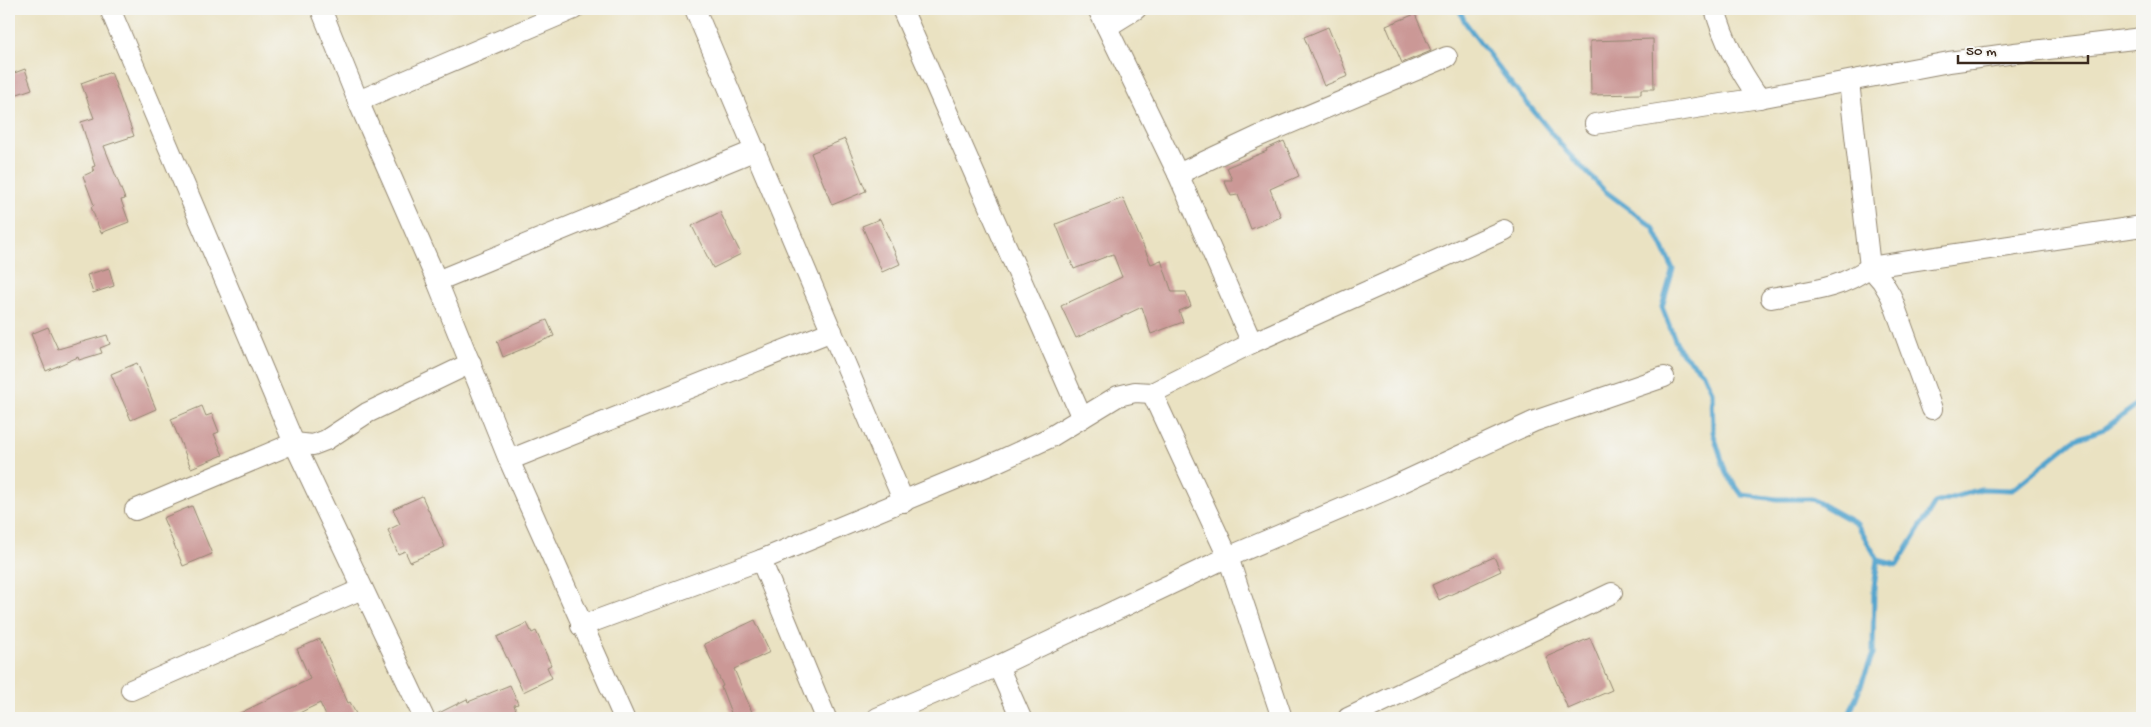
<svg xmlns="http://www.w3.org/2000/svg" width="2151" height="727" font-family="'Gochi Hand',sans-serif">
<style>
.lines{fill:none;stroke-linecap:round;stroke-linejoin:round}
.stream{stroke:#53a4ce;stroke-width:5}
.building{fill:#cb9896}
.minor-casing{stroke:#928670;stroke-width:22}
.minor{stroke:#fff;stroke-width:20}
</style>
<rect width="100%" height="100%" fill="#f6f6f2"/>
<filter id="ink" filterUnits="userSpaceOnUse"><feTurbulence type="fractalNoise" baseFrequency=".02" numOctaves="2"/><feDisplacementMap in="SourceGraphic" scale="10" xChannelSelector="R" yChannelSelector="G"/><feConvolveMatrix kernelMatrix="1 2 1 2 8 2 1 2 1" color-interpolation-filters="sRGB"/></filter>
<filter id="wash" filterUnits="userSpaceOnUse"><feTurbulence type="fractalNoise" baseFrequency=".0096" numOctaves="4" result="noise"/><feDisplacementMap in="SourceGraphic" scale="20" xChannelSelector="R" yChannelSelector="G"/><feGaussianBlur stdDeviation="1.12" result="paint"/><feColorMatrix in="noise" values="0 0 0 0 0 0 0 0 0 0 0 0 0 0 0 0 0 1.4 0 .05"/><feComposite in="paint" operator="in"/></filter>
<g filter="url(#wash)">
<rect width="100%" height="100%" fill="#eae2c2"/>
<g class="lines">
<g class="stream">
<polyline points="1459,9 1465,22 1501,71 1567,152 1605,191 1653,227 1673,269 1662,307 1679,350 1704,374 1712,391 1713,432 1726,473 1742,495 1777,499 1812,499 1857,524 1878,560 1897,565 1935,503 1981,489 2012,490 2074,440 2104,429 2142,401"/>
<polyline points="1848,718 1873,654 1874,587 1878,560"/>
</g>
</g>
<g id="blocks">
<g class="building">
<polygon points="1415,14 1431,51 1402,63 1386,26"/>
<polygon points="1328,27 1348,76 1324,86 1304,37"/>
<polygon points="1653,39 1654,89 1641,89 1641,94 1591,95 1590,41"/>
<polygon points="25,69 32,89 9,97 9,75"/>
<polygon points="111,72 134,136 104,146 125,199 121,200 129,222 101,233 91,207 94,205 83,176 94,171 92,167 95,166 81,122 94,118 81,83"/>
<polygon points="845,139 866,191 832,205 811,153"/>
<polygon points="1284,141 1299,176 1270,189 1281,217 1251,229 1238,195 1231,196 1224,180 1232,180 1227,167 1267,151 1266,149"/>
<polygon points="1123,198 1151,264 1161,260 1172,292 1186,292 1191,306 1179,311 1183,322 1151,334 1142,307 1076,338 1061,306 1122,277 1113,254 1074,269 1056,224"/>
<polygon points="720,212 741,254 713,268 692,226"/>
<polygon points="880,219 900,264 882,272 862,226"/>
<polygon points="109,268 114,286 93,293 87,275"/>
<polygon points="547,320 554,336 503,357 497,341"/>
<polygon points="48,327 58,349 107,335 110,344 100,348 102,353 79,360 78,357 46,371 31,334"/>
<polygon points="137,363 156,409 131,420 111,374"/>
<polygon points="202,406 206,416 212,414 219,432 214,434 223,455 191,468 171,419"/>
<polygon points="422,496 445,547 410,562 405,551 398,554 388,530 400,524 393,509"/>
<polygon points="192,506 212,554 183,566 163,518"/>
<polygon points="1494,557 1501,571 1439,600 1432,585"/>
<polygon points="755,620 770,652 734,669 752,712 733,718 721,687 723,686 704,644"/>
<polygon points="527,623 532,633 536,631 551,665 547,667 552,678 523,692 497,637"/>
<polygon points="1590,638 1612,690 1568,709 1546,657"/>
<polygon points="320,639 348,703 350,702 358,718 327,718 320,703 289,718 230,718 310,679 297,649"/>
<polygon points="510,685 518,704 514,705 519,718 436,718 435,715 467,699 468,702"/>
</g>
</g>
</g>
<g filter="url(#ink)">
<use href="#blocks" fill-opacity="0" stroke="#928670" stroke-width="1"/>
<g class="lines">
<defs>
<g id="minor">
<polyline points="110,9 294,443 424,718"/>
<polyline points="321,9 358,101 437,281 509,460 624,718"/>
<polyline points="695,9 904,502"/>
<polyline points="902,9 1082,418"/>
<polyline points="1098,9 1178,174 1252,343"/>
<path d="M1715,9C1724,42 1739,70 1759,98"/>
<polyline points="1107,27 1136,9"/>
<polyline points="1849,82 1870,267 1882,281 1891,296 1932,409"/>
<polyline points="358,101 574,9"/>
<polyline points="1595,124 1759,98 1949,62 2015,53 2142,38"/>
<polyline points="1178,174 1257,137 1447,57"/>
<polyline points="437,281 756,150"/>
<path d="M1771,298C1808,291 1839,290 1870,267L2142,226"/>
<polyline points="1152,393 1228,557 1282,718"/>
<polyline points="509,460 832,331"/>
<polyline points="135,510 294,443 313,445 326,440 367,413 471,363"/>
<polyline points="761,560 826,718"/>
<polyline points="581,626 761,560 999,461 1049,438 1118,396 1135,392 1152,393 1252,343 1504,230"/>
<polyline points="998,666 1021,718"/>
<polyline points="131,690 362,589"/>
<polyline points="877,718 998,666 1228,557 1390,488 1535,421 1664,377"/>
<polyline points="1348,718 1612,593"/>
</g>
</defs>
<use href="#minor" class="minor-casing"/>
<use href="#minor" class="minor"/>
</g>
</g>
<rect width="2151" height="727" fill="none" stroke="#f6f6f2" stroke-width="30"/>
<path d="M1958 55v8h130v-8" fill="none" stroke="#3b2a1e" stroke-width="2.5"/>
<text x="1966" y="55" font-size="15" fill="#3b2a1e" stroke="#f6f6f2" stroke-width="4" paint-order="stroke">50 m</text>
</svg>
